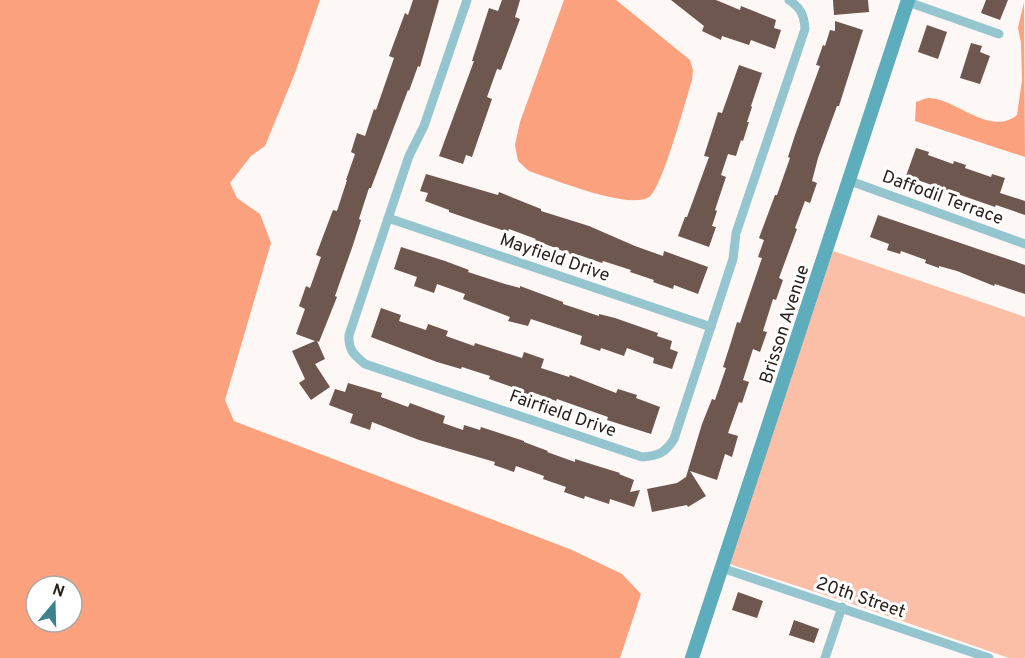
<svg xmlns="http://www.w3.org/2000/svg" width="1025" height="658" font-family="Overpass,sans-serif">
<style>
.green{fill:#fbbea7}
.water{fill:#fca17e;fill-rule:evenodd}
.building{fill:#6e574e}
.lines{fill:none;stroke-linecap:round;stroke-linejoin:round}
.street{stroke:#95c6d0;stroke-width:9}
.secondary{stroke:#5dadbc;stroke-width:14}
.labels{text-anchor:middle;stroke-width:6;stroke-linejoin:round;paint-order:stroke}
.street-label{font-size:18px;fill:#2a201c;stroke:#fff}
</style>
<rect width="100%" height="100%" fill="#fdf7f5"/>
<polygon class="green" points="833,251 1025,317 1025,658 1009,658 850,603 729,564"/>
<g class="water">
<path d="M0,0H320L295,73L265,146L251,156L230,183L237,198L260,214L271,243L225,400L234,421L572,550L622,574L641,594L620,658H0ZM36,586H72V622H36Z"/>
<path d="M564,0H616L690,60L693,70L692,80C686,99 662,189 649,197C628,210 553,179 529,171L518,161L515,145L520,122Z"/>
<path d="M1024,2L1025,157L915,121L916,102C920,101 925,98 929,98C957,99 990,137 1017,115L1022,80L1021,43L1018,28Z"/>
</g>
<g class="building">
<polygon points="413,0 439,0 420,67 418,66 409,91 408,90 371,188 369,188 359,219 361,220 353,245 335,296 337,297 319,342 317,341 325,359 315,364 330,387 311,400 299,383 305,379 292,351 315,341 296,334 305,309 299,306 306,286 310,288 321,257 316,255 333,210 337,211 347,180 346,180 355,154 351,152 357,133 365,136 374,109 376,110 394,58 389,56 405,13 408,15"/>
<polygon points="502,0 520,0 515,17 520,19 501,70 497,69 487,97 492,99 472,157 466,155 463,164 439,156 474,61 472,61 489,8 498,11"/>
<polygon points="671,0 716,0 740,10 741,6 776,20 774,28 781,30 775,49 751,40 749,45 722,36 721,40 702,31 704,26"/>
<polygon points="833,0 868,0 869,12 834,15"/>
<polygon points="986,0 1008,0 1000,20 981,13"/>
<polygon points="835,21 863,30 839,106 837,106 818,158 812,181 817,183 810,203 805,201 795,228 797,229 779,278 783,280 776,300 773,299 763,331 767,332 760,352 753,349 743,380 749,382 742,403 739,402 728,433 738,436 732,457 725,454 717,480 690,471 706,496 688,507 687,505 652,512 647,489 677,483 686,477 702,424 712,399 715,400 726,368 723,367 731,342 737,322 740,323 762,258 758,257 764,240 759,238 775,195 777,195 790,158 788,157 795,135 820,66 816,65 823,45 825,46 830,30 835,31"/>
<polygon points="927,25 947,32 938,59 918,52"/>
<polygon points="971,43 982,46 980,52 990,56 980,84 960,78"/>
<polygon points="739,65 762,73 751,106 752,107 747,122 749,122 743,141 741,140 736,156 728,154 721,175 726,177 715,210 717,211 712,226 716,227 709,247 678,236 685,217 687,217 709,157 704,156 718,112 722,113"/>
<polygon points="916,148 929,152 928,155 953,164 954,161 966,165 965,168 991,177 992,174 1005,178 1000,193 1025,201 1025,215 996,205 995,207 906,176"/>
<polygon points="426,174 498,195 499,192 541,209 541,211 589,226 635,246 663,256 664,251 708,267 698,294 674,285 673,289 653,282 654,280 630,272 631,270 603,261 602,263 579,255 578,257 535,240 536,239 509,229 508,232 484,224 449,212 449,210 425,201 428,193 420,191"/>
<polygon points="878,215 1025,265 1025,294 995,284 994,286 957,271 939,266 939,268 925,263 926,260 901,251 900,254 887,250 889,244 870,237"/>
<polygon points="401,247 445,261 469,270 468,272 505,284 520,288 520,286 563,302 563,304 599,316 599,314 615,318 658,333 657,336 672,341 670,349 678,352 672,369 653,363 654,358 627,348 624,356 601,348 600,351 580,344 582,336 531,319 528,326 508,321 510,317 463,299 465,294 437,284 434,293 414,286 417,277 394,269"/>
<polygon points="381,308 401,315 399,321 426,330 428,324 448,331 446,336 474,346 475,343 522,358 524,352 544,359 541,368 569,377 570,375 616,393 618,389 637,395 636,398 660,407 651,434 607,420 608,417 557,399 556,401 532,392 531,395 512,389 512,387 489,379 490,376 462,367 461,369 437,362 371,337"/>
<polygon points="348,383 382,393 381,397 408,407 410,403 445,416 443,423 463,430 464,425 480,430 481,427 524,441 524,442 548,451 547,452 575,462 575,459 620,473 619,474 634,480 630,492 640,490 634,507 610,499 609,504 585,496 584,499 564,492 566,487 543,479 544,476 516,466 514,472 494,465 495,462 419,440 372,422 370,430 350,423 353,414 329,405 335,389 345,392"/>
<polygon points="738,592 763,601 757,618 732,610"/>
<polygon points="794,620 819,629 814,643 789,635"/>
</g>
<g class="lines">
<g class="street">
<path d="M467,0L424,126L409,156L349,335C348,350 354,355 365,364L642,457C658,456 665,453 674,439L733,259L736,233L805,29C804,15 801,8 789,0"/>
<polyline points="908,2 999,34"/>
<polyline points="850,181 1025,244"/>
<polyline points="388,218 711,327"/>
<polyline points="722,568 989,658"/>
<polyline points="825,658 842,607"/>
</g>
<polyline class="secondary" points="692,658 908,0"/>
</g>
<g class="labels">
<g class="street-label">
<text transform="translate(943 197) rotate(20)" y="6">Daffodil Terrace</text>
<text transform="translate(555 257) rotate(19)" y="6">Mayfield Drive</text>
<text transform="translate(784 324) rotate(-72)" y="6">Brisson Avenue</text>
<text transform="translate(563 413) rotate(19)" y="6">Fairfield Drive</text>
<text transform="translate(861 597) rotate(19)" y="6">20th Street</text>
</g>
</g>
<g transform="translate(54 604) rotate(19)"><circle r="28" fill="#ffffff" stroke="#aaa6a4" stroke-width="1.5"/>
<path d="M0-4.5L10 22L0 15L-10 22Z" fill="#3d828f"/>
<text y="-9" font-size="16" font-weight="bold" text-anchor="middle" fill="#2a201c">N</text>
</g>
</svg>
